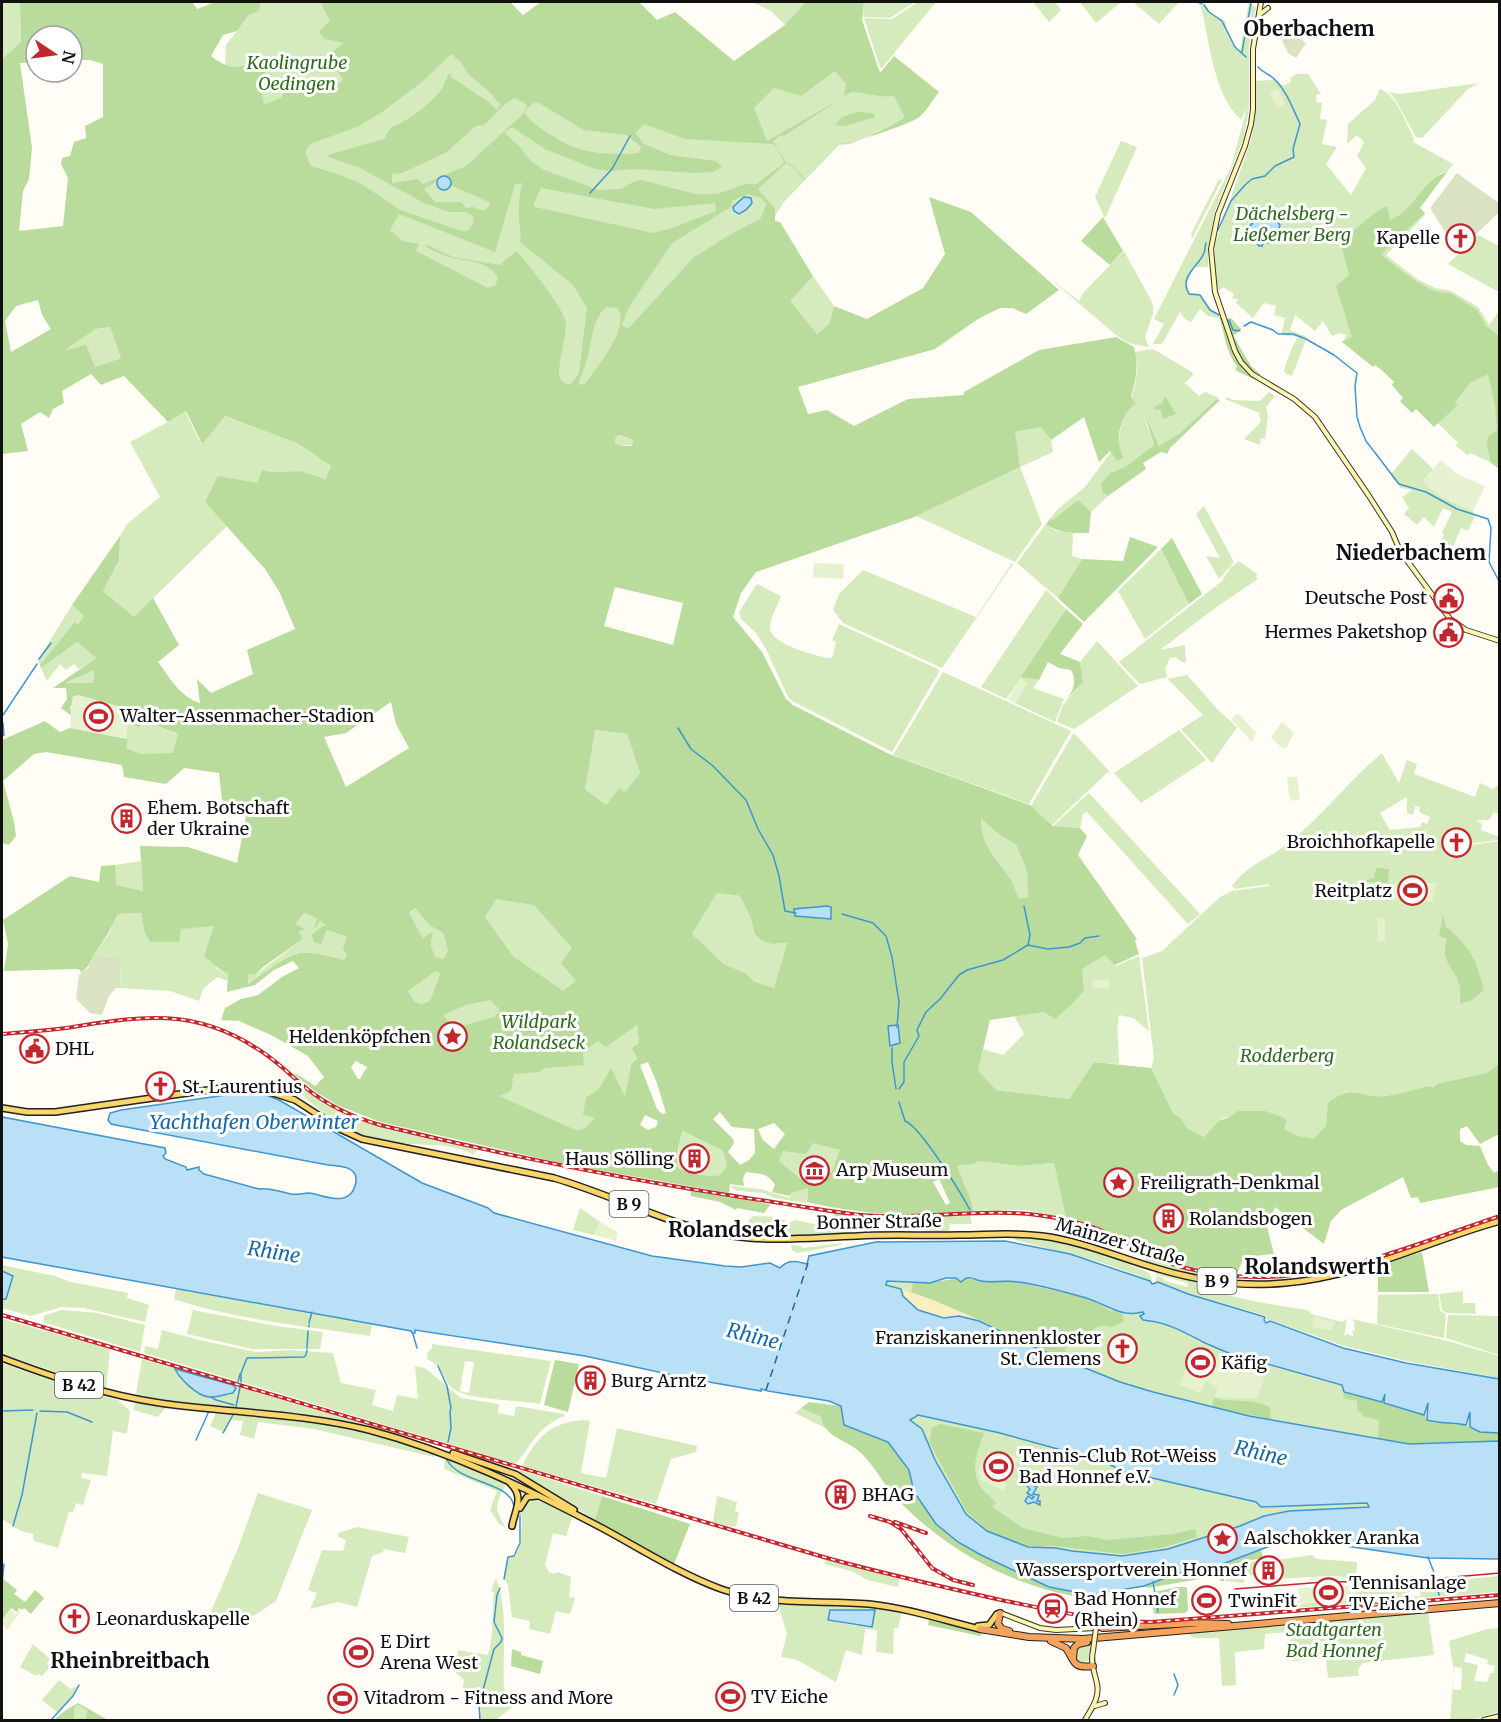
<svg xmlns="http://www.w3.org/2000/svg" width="1501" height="1722" font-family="Merriweather,serif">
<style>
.green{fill:#d5ebbd;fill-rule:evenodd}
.forest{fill:#b9dc9c;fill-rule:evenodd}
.sand{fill:#fbeec1}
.cemetery{fill:#d9e3c4}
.pitch{fill:#e6f2cf}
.water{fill:#b9e0f7;stroke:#3f96cf;stroke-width:1.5;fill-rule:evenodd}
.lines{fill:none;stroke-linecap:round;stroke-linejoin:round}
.stream{stroke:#3f96cf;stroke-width:1.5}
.ferry{stroke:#1768a6;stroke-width:1.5;stroke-dasharray:8 6;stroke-linecap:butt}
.secondary-casing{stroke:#333;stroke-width:6}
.primary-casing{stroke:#222;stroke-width:8}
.highway-casing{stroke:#222;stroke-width:8}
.secondary{stroke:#fff6b0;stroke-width:4}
.primary{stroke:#f9d66b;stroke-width:5}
.highway{stroke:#f5a25d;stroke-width:6}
.tram{stroke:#c4262e;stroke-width:1.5}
.rail-casing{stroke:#c4262e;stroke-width:4}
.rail{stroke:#fff;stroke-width:1.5;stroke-dasharray:4.5;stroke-linecap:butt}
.secondary-bridge-casing{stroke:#333;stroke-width:6;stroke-linecap:butt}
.secondary-bridge{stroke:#fff6b0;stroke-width:4}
.labels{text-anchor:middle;stroke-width:6;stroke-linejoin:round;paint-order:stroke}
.shield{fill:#fff;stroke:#585858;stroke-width:1.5}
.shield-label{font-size:16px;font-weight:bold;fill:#111}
.park-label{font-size:18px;font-style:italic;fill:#2f6b1f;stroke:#fff}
.poi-label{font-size:18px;fill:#111;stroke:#fff;text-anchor:start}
.street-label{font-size:18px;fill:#111;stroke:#fff}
.water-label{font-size:20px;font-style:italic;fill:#1768a6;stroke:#fff}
.quarter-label{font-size:21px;font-weight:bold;fill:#111;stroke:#fff}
</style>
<rect width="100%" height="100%" fill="#fffdf5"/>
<g class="green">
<polygon points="2,2 20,2 21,42 2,59"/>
<polygon points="251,2 486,2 452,51 773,86 837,68 894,96 906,115 906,118 851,144 839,145 784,202 773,219 591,403 562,388 498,292 487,290 416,255 213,138 224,92 226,45 249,16"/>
<polygon points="752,2 805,2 785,25 771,11"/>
<polygon points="864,2 915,2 890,18 863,17"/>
<polygon points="918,2 936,2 882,68 880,67 864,18 892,19"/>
<polygon points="1033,2 1055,2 1061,10 1049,22"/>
<polygon points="1080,2 1121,2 1096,23"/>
<polygon points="1133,2 1179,2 1159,24"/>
<path d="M1249,2L1256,8L1249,47V108L1244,137L1215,211L1208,249V267H1194L1187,284L1190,293L1200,294L1211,309L1218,314L1219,318L1208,316L1200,309L1191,322L1185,319L1180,312L1162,344H1153L1164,324L1154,319L1231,167L1247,108L1241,120C1213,94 1210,42 1201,7L1204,4L1209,12L1225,21C1228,31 1230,45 1240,51Z"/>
<path d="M1296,74H1308L1321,94H1317L1316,102L1322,103L1320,119L1327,120L1322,144L1337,147L1326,164L1351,195L1366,168L1357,156L1364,142L1357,135L1347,144L1348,124L1375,100L1380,89C1397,95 1406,124 1414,139L1413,142L1453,164L1447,172L1441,173L1419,209L1425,215L1386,255L1417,279L1435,288L1451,291L1478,307L1489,325L1499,311V444L1488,452L1490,462L1470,453L1468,456L1456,446L1458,443L1438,423L1440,422L1352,338L1342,342L1347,335L1340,333L1332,336L1323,321L1315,331L1295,315L1290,330L1307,337L1292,376L1286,374L1284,371C1288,358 1291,349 1298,337L1281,335L1285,318L1274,315L1276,306L1264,303L1253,318L1236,303L1238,300L1232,298L1234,294L1223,287L1218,291L1214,270L1215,243L1251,140L1255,119V81L1271,80L1274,79L1283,86L1291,82L1290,78Z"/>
<polygon points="1479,83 1468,89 1422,138 1416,137 1395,99 1389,92 1401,94"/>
<polygon points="1121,141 1137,147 1105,218 1095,197"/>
<polygon points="1219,179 1222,180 1192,239 1191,234"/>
<polygon points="1478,235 1499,246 1499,289 1497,291 1448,264"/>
<polygon points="1124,251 1153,304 1153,314 1145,337 1149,347 1148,347 1128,343 1116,335 1047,276 1079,301 1083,293"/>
<polygon points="813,276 834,306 829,324 817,334 789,301"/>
<polygon points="110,327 121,358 95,367 61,352 96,329"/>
<path d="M1153,349L1192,372L1193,375L1185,383L1199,396L1205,392L1219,398L1180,433L1159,446L1144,417L1154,445L1125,467L1110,473L1106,480L1103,493L1108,496L1091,512L1078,501L1053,521L1050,519L1058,509L1085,487L1111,452L1117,461C1118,445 1119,427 1126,413C1133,395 1141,372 1135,352Z"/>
<polygon points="1269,392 1275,396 1266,407 1268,416 1265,439 1261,438 1260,445 1244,439 1261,422 1259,413 1225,399 1227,397 1233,400 1260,401"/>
<polygon points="185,411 201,444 224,416 297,443 331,466 327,479 301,471 272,472 262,470 257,483 205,502 227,526 134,617 103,591 119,562 120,536 127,524 160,497 130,442 168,422"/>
<polygon points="1041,427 1051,440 1053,452 1020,467 1042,524 1015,562 916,516 1020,467 1014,432"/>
<polygon points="619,435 633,440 632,445 621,446 615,443 616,436"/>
<polygon points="1412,449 1433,469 1424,480 1438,495 1473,511 1475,516 1468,531 1461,528 1453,547 1441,541 1444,535 1442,533 1452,512 1443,508 1434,527 1424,517 1417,525 1404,514 1409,508 1402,497 1412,490 1401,488 1390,475"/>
<polygon points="1204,506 1234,562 1219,579 1206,556 1220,558 1196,514"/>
<polygon points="1046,524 1056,531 1073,533 1072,556 1082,559 1058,598 1017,563"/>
<polygon points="1161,549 1189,604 1145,639 1118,591"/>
<polygon points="1239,561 1257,574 1256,577 1258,579 1215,608 1160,650 1185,645 1186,662 1182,662 1175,657 1170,658 1165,668 1167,677 1140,684 1119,662 1222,581 1231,567"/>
<polygon points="1012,563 1013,564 942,668 843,623 833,610 839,594 863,570 976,617"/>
<path d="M757,584L781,596C778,605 770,618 770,628C769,643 819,658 832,658L836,642L832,640L839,624L938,669L939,672L892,752L792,701L788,697L766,649L756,633L741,619L739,612Z"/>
<polygon points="1046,590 1066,609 1022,677 1039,680 1033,688 1064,699 1055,722 1015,703 1027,684 1021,679 1006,699 981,687"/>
<polygon points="72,605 85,616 77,624 75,623 40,665 38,660"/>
<polygon points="1097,641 1138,686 1074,729 1057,722 1063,705 1083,682 1080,662"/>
<polygon points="77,642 96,658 79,669 74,664 66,670 60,664 47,681 41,668"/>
<polygon points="94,669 93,683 65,684"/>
<polygon points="943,672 1071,731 1029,804 893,755"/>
<polygon points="1187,675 1219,711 1237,727 1212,763 1181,729 1203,715 1168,679"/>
<polygon points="145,721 179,735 173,754 141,754 126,748 128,739 125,738 128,722 139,728"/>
<polygon points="594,730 627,734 640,773 625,792 619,788 606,805 585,789"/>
<polygon points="1179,730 1206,760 1141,803 1114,773"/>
<polygon points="1073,734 1075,734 1109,771 1052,825 1031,806"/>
<path d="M1382,753L1399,783L1407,760L1417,764L1414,774L1475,797L1480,783L1493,789L1499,784V814L1494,812L1489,820H1476L1482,824L1481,830L1499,837V840L1459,845L1458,847L1499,841V1106L1306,1143L1229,1117L1223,1118L1204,1137L1187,1128L1181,1118L1173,1113L1151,1068L1154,1058L1142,958L1162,951L1220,897L1232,891L1269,886V884L1235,889L1232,886C1248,864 1267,860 1287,844C1322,817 1348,781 1382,753ZM1407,797V813L1413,815L1415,806L1420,807L1419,812L1430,817L1427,824L1422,822L1420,827L1390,830L1380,813Z"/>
<polygon points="1089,793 1200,914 1188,924 1087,812 1083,814 1080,828 1053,826"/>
<path d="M981,817L996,832L1016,845L1027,871L1028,897L1019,899C1016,892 1014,883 1009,877C993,854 981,848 981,817Z"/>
<polygon points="141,861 143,891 115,885 115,865"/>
<polygon points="491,892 539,899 612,989 607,1046 637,1025 639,1043 637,1058 631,1064 625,1098 611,1069 610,1071 640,1125 644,1128 578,1135 508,1111 440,1013 452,974"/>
<polygon points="717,893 740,896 751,919 754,933 772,944 787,943 774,988 755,982 745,973 724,964 692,934"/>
<polygon points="415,908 429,925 443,933 448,951 443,959 435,957 431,945 433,931 423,938 409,914"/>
<polygon points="141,913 144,930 214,925 213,962 217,969 228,974 227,981 217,977 203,989 199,1001 170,991 120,988 121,957 93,956 109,934 118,914"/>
<path d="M304,913L317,918L316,927L320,921L328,927L326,930L347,937V955L344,960C330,957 316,952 301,953C285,954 262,975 248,985L249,973L255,975L303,939L299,932L305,929L296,924Z"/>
<path d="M1105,954L1116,966L1139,956L1149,1031L1133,1018L1119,1015C1116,1028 1119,1050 1119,1064L1094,1062L1069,1099L996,1090L978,1070L983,1049L1003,1055L1024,1034L1014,1016L1044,1012L1082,969Z"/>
<polygon points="436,971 440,974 430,1001 421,1004 414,1001 408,991"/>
<path d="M294,1079L324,1102L362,1121L479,1148L478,1150H476L474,1155C453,1142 422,1146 397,1143C351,1139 325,1117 293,1086Z"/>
<path d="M683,1131L723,1151L727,1166L720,1175C705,1177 691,1174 678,1168L679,1142Z"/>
<polygon points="813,1142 841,1150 832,1172 813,1180 805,1181 779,1161 783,1150"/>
<polygon points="979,1161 1018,1166 1054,1163 1066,1218 1025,1210 973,1211 972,1203 957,1166 973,1164"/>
<polygon points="732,1186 760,1189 790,1198 791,1193 808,1188 806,1203 774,1198 764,1193 738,1191 732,1188"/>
<polygon points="580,1208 600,1222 594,1235 573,1230"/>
<polygon points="970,1215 972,1224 950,1224 949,1233 925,1233 925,1223 885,1222 885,1217"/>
<polygon points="753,1216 780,1217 787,1223 796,1220 853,1233 771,1236 774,1234 774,1225 762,1225 761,1234 765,1236 744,1234 744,1225"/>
<path d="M1015,1237C1062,1238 1107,1254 1149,1273L1153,1281L1100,1262L1015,1240Z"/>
<polygon points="841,1243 841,1245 797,1253 792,1250 791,1245 801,1246 803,1248"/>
<polygon points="1146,1255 1173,1266 1206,1274 1205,1278 1185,1275 1144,1263"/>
<polygon points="2,1265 55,1276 71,1282 128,1293 127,1298 149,1305 145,1322 83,1308 61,1307 31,1316 2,1308 2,1299 6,1299 5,1272 2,1271"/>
<path d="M1155,1271L1204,1282L1203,1288C1238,1299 1272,1305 1308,1310L1311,1314L1342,1322L1347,1319L1344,1336L1347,1334L1354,1337L1352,1331L1355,1330L1354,1321L1352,1319L1444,1340L1499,1356V1378L1406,1361L1344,1346L1270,1320L1266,1321L1267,1316L1188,1294L1163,1283L1155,1282L1157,1276L1163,1278L1165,1281L1187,1287L1188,1283L1155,1274Z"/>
<path d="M887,1281L930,1283L1129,1313L1143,1312V1320C1183,1324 1217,1349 1254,1363L1257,1361L1342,1385L1382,1402L1385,1394L1424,1415L1428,1403L1426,1414L1468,1424L1467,1417L1470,1412L1480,1432L1499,1433V1441L1409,1444L1249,1416L1153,1392L1120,1382L886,1286Z"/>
<path d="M176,1289L372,1324L370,1336C305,1326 237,1320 174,1299Z"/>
<polygon points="1463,1291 1463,1303 1475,1303 1476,1314 1447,1313 1442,1310 1439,1294"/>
<polygon points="1438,1294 1440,1311 1446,1314 1444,1338 1377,1324 1378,1295"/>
<polygon points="62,1310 98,1313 145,1325 140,1352 43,1322 45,1315"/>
<polygon points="193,1310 276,1326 323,1332 320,1349 252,1349 187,1334"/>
<polygon points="1448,1315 1499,1316 1499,1355 1446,1338"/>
<polygon points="2,1319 110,1349 106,1389 2,1354"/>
<path d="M162,1330L208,1342L256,1352L289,1350L333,1353L341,1383L376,1390L372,1405L393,1411L397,1395L418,1399L415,1366L425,1368L461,1398L499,1404L498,1413L514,1416L516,1406L564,1414L565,1416C537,1427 533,1443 516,1464L144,1353L145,1346L158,1349Z"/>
<path d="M432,1344L551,1361L540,1404C522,1401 467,1399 455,1390C440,1379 447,1369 427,1359L428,1352L432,1348ZM465,1361L474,1362L469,1393L460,1391Z"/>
<path d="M142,1359L396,1433L395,1436C361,1427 327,1418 292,1413C242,1407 191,1405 141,1398L136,1394ZM178,1369L233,1385L236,1388L233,1393C201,1399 200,1396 177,1373L175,1370Z"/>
<polygon points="2,1363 82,1391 118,1400 130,1411 127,1434 113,1431 107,1476 82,1473 81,1478 91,1480 83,1505 76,1503 73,1512 69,1512 58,1548 34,1541 33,1534 21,1531 2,1519"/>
<path d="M136,1401C217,1410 299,1415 377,1435C423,1447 464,1464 506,1484C494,1507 494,1507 506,1528L499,1524L490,1510L497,1491L444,1469L445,1458L434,1455V1457L314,1429L258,1422L254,1439L240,1435L243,1421L231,1420L225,1433L210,1426L216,1413L169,1408L164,1409L158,1417L133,1410Z"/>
<polygon points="801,1408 821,1417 825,1428 795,1413"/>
<polygon points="918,1415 1000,1433 1105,1462 1122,1471 1256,1502 1261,1507 1368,1503 1369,1508 1264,1516 1240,1526 1168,1549 1122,1556 1072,1551 1056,1548 1028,1547 987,1531 966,1514 935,1460 922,1429 910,1420"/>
<path d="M585,1420L590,1421L581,1473L606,1478L617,1428L697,1446L696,1452L671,1459L656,1504L522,1466C537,1437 550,1422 585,1420Z"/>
<polygon points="520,1470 602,1496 595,1520 518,1472"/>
<polygon points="258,1493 312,1510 276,1601 235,1628 210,1614 238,1548"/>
<polygon points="717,1496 737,1502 735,1511 739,1513 736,1526 731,1527 713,1522"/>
<polygon points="528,1498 533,1498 573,1516 566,1536 553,1533 545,1565 549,1572 554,1574 558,1572 571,1577 569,1597 575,1598 570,1614 556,1611 550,1634 529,1629 530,1621 512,1617 508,1586 504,1577 509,1557 515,1556 521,1544 522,1516 519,1516"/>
<polygon points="357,1527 409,1537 405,1553 384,1549 383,1552 372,1556 357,1607 338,1602 310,1609 317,1593 308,1590 322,1550 343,1551 346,1540 338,1537 338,1533"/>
<polygon points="1312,1555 1316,1559 1357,1562 1356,1578 1331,1576 1275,1579 1275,1560"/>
<polygon points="826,1559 899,1579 898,1587 867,1580 854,1572 825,1564"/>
<polygon points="1254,1561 1259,1571 1260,1581 1257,1582 1256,1578 1252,1575 1246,1576 1243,1583 1225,1581 1226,1571 1228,1568"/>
<polygon points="1499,1576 1499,1592 1292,1608 1308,1602 1357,1600 1357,1590 1363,1589 1363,1585 1408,1584 1409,1597 1420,1596 1422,1585 1431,1586 1440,1585 1440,1582"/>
<path d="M496,1578C509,1613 502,1652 504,1688L509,1698L516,1704L496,1720H479V1698L462,1695L464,1680L456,1673L458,1650L488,1655C494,1634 492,1614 494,1592L491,1591Z"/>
<path d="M778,1604L846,1605L902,1611L898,1628H894L893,1654L876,1652L877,1630L865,1629L862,1655L846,1650L836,1682L797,1660L781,1657L787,1634ZM830,1610H875L857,1626L828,1620Z"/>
<polygon points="1428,1612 1434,1655 1363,1663 1358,1669 1359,1676 1355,1676 1328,1678 1326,1659 1292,1661 1290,1632 1265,1634 1264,1649 1235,1652 1236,1685 1222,1686 1219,1638 1193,1638 1188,1633"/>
<path d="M1499,1628L1500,1686L1498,1687L1499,1689V1712L1472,1720H1450L1454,1672L1449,1641L1488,1629ZM1466,1653L1488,1660L1487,1664L1495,1666L1493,1673H1490L1487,1682L1474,1681L1478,1665L1464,1662ZM1454,1667L1462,1668L1461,1690H1453Z"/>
<polygon points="1092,1642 1090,1659 1083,1663 1076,1661 1074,1652 1083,1644"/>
<polygon points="33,1644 50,1659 47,1663 51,1666 42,1676 38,1674 36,1676 20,1667"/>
<polygon points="59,1680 71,1689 80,1685 76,1693 58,1713 42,1700"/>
<polygon points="77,1705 88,1710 86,1720 74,1720 74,1708"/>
</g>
<g class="forest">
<path d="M20,2H192L197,9L215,2H261L259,11L249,15L237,31L223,35L211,56C238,77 242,62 268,61L261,90L264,105L282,97L283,92L303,91L326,94L343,80L337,70L322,60L344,43L325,39L319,32L330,20L320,2H510L523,15L541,2H639L657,20L675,12L734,61L785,25L805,2H864L862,20L880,73L894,56L939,92C933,99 926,112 918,118C909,124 849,145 840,144L804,180L793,167L786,163L758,189L775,209V221L780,222L813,276L790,301L817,334L829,324L834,306L867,319L923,288L945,254L929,197L971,212L1059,290L1026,314L1012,308H1000L978,319L935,349L798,387L808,414L827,410L854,426L908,399L964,395V392L1039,350L1116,337L1134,347C1139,365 1136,379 1131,397L1136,404C1125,408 1117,432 1119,443C1119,448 1122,453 1123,458L1117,461L1110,451L1099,462L1084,417L1051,440L1041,427L1015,432L1020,467L912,518L756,572L741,593L733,617L762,652L786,699L793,705L889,754L1030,805L1053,826L1080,828L1087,836L1078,855L1137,939L1135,941L1139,954L1115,965L1105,955L1082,969L1084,991L1071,1005L1055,1019L1044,1012L990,1020L978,1070L996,1090L1069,1099L1094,1062L1151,1068L1173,1113L1181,1118L1187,1128L1204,1137L1219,1121L1229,1117L1238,1111H1265L1282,1117L1287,1120L1284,1129L1298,1136L1314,1139L1326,1126L1328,1103C1355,1082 1361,1100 1387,1096C1401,1094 1416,1089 1430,1086L1433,1088L1437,1084L1487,1073L1499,1064V1134L1480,1144L1467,1126L1460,1129V1141L1466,1145L1480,1146L1488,1165L1494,1173L1499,1170V1187L1420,1203L1418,1197L1411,1198L1403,1177L1341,1210L1331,1221L1324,1244L1275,1207L1267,1227L1274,1254L1244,1257L1237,1274C1212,1271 1188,1268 1164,1258C1131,1245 1101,1225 1066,1218L1054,1163L1018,1166L979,1161L973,1164L957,1166L972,1203L973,1211C957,1212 942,1213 926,1214C886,1216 846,1211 807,1202L808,1188L791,1193L790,1196L772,1192L775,1185C767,1172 760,1174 746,1172L743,1178L744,1186L730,1184L729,1193L574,1166L380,1122L337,1105L316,1092L294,1074H297L315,1086L324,1077L308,1056L273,1036L239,1021L221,1020L225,1008L241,999L258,995L282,977L299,968L293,961L274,970L255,985L227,992L228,974C217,969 213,963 204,956L214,926L181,929L179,942H150L144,930L141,913L118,914C112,928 104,940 95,953C90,962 89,967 81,973L80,970L76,969L4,971L8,944L3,920L70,876L99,882L101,866L115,865L116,885L143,891L140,846L188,847L237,863L248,806L222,800L219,773L184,768L166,784L124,777L122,765L46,752L34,754L3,781L14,822L16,836L9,845L2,843V740L45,721L60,732L70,728L128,739L126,748L141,754L173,753L178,734L145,721L139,728L128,722L129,717L70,706L72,716L61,708L67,699L66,688H53L96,658L77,642L41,668L40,665L75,622L78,624L84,616L72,605L120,536L119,561L103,591L134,617L153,598L179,645L158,662C170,678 180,697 200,703L197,679L211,693L253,674L247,650L295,629L280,593L265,569L205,502L218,476L257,483L262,470L272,472L301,471L326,479L331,466L297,443L225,416L202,444L186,411L168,422L124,376L101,385L91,374L62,391L64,403L53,409L49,418L40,412L21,424L28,451L2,454V59L21,42ZM36,36H72V60H90L103,64V117L85,126L86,138L74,142L70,156L62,158L61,164L68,178L63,226L19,231L23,191L29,179L32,148L20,63L36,62ZM451,54L461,62L469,75L493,95L494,98L501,104L497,110L490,103L451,77L452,75L449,74C446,78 445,83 443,87C436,100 406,123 391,127L384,139L328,155V157L358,167L424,203L449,212H466L474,217L473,223L469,230L462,231L400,210L362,184L337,174L311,166L305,152L310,144L357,127L382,112L422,82ZM835,71L846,84L844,97L767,141L754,108L774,88L801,96ZM851,92C866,92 879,98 894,96L905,118C890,125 856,146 841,143L805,179L792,165L786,162L773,141L781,135L784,136ZM514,98L525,103L527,107L523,114L466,166L423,184L418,179L392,183V174L402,173L447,152L476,126L484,125L505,104ZM537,102L584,130L627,135L641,147L639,153C620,155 597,154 579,149C564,144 532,126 525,113C528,107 531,104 537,102ZM644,124L685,139L773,144L777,148L784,163L757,184H746L717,194H696L641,180L633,182L621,189L598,190L542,169L530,160L520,147L504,132L512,127L545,149L595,169L610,171L636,169L694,173L713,172L722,167L716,161L670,155L644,144L635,133ZM439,180L491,203L489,207L483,211L473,207L466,208L461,202H435L424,189ZM522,183C519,195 519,206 519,218C519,227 522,233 520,242L573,285L587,308L579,373L571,384C564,384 561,382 559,375C559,359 565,341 566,324C566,311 527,262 516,251L500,265L453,257L427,245L426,247C434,250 441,255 449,257C466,262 489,260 498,278L495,286L488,288L416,251L419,244L403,241L390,230L399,214L495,252L515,184ZM541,188L654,209L715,203L716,211L675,227L653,233L535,207L533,206ZM748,194L761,198L767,204L760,219L731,234L693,258L628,329L622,325L629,307L672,243L731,207L732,201ZM38,300L42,315L51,329L11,352L5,321L16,306ZM606,307L617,308C632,326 596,368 585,384L580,385L579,382C581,375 584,369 586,363C592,345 591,320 606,307ZM110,327L121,358L95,367L86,345L63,351L96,329ZM620,435L633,440L632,446H621L615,443L616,436ZM615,587L683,603L673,645L604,626ZM94,670L93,683H66ZM391,702L396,724L409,748L346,787L324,737L346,733ZM595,730L627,734L640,773L625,792L619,788L606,805L585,789ZM981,818L996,832L1016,845L1027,871L1028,897L1019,899C1016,892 1014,883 1009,877C994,855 981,846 981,818ZM717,893L740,896L751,919L754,933L761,940L772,944L787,943L774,988L755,982L745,973L724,964L692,934ZM496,899L534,905L572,948L561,963L576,981L563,991L513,956L485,917ZM415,908L429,925L443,933L448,951L443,959L435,957L431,945L433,931L423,938L409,913ZM304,913L317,918L314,930L320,921L327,926H323L311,935L315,943L321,944L327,930L347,937L343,949L347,955L344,960C330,957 316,952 301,953C286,954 262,975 248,984L249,974L255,975L263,967L303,939L299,932L305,929L296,924ZM436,971L440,974L430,1001L421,1004L414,1001L408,991ZM490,1000L500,1010L494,1017L454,1028L443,1015L466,1005ZM637,1025L639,1043L632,1048L637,1058L631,1064L625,1097L611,1068L599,1089L586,1098L583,1114L595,1118L585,1128L578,1131L499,1096L511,1091L514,1074L539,1072L545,1068L584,1065L583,1053L597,1041L606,1047ZM356,1061L367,1067L360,1079H358L351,1067ZM648,1062L657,1083L666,1113L662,1114L657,1109L640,1065ZM720,1112L732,1127L754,1129L755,1153L749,1160L740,1165L728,1152L734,1143L733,1139L713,1119ZM645,1115L658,1121L656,1127L648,1130L640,1125ZM774,1123L785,1134L774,1149L763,1140L758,1129ZM683,1131L723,1151L727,1166L720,1175C705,1177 692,1174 678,1168C676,1156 678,1143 683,1131ZM813,1143L840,1150L832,1172L813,1180L804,1181L779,1161L783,1151L806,1154ZM939,1179L950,1203L946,1205L933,1182Z"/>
<polygon points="857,112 873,113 875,117 845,126 835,125 842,117"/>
<path d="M1447,172L1420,208L1425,213L1381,254C1398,268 1428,295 1450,293L1477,310L1486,326L1499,336V469L1490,462L1487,446L1488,437L1497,430L1495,405L1488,374L1470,383L1455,402L1458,405L1434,427L1416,409L1412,413L1400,401L1403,398L1392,385L1394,382L1384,372L1375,365L1373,367L1342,342L1352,337L1336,286L1349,275L1340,240C1357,232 1369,213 1387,206L1390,220C1415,211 1422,179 1447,172Z"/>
<polygon points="1103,217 1123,251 1110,265 1081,241"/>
<path d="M1219,316L1226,319L1231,318L1241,329L1236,334L1233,335L1251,366L1261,375L1255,380L1235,370L1237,366C1225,351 1225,334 1219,316Z"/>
<polygon points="1165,396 1176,414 1163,419 1161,410 1154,409 1154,407 1162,403"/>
<polygon points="1217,399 1220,400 1170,448 1167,454 1161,452 1143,463 1146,469 1108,496 1103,493 1101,484 1110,473 1125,467 1154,445 1145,416 1159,446 1180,433"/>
<path d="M1078,500L1091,512L1089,533C1072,533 1060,534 1046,524L1050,519L1053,520Z"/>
<polygon points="1130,537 1158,547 1084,622 1058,598 1082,559 1123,561"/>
<polygon points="1172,538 1202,594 1189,604 1161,549"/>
<path d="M1066,609L1083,624L1060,654L1080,662L1083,682L1066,700C1074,690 1077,681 1071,670L1059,668L1048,662L1039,680L1021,677Z"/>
<polygon points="1376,868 1389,869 1388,883 1360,882 1374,878"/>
<path d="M1443,915L1446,928H1448C1473,951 1475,958 1484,990L1472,1000L1460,1004C1460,998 1461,990 1459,984C1455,967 1439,962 1447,939L1439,936Z"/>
<polygon points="691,1191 770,1204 770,1205 764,1213 737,1208 736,1210 720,1202 691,1196"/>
<path d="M834,1213L885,1217L884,1222L866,1223C856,1237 847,1230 831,1226Z"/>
<polygon points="1422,1252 1429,1292 1378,1292 1378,1266"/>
<path d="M975,1277L981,1281L1018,1282L1088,1298L1110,1310L1122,1312L1124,1321L1112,1327C1100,1324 1096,1326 1087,1335L1074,1330L1065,1351L1079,1356L1080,1359L1076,1365C1021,1342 968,1310 911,1293L913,1283C934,1283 954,1278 975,1277Z"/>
<polygon points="555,1360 579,1364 568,1412 544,1405"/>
<polygon points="1344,1392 1424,1415 1427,1420 1436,1423 1458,1423 1480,1432 1499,1433 1499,1441 1409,1444 1378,1438 1379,1420 1363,1416 1363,1413 1357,1411 1357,1401 1343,1398"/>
<path d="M1214,1398C1233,1403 1253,1398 1270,1407L1271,1419L1212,1407Z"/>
<path d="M809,1402L841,1406L844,1425L888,1441L909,1470L914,1492L936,1524L958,1542L981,1555L1049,1587L1091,1595L1087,1598C1018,1589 948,1552 900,1502C886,1488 877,1470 863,1455C853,1444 836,1440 826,1429C823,1426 822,1420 821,1417L801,1408Z"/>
<path d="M940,1424L984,1433C977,1453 969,1470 982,1489C986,1494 992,1497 996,1503L992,1507L1023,1528L1063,1538L1088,1536L1107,1540L1173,1534L1195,1529L1197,1537L1165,1547L1122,1554L1055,1546H1027L990,1532L967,1512L929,1442L932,1428Z"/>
<polygon points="602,1496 690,1524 674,1564 595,1520"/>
<polygon points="1261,1549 1263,1558 1241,1562 1224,1569 1224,1581 1221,1581 1216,1575 1214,1567"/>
<polygon points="1209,1568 1211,1577 1148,1588 1145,1586 1176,1574"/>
<polygon points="2,1578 17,1590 14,1594 25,1602 35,1590 44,1598 31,1614 24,1608 22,1610 19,1608 17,1612 11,1608 2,1620"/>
<polygon points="1177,1587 1186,1587 1187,1589 1188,1610 1185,1613 1154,1614 1149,1593"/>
<polygon points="929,1619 985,1632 980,1636 928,1625"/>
<polygon points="512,1649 521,1652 521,1655 543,1661 540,1674 511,1666"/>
<polygon points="78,1703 108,1720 86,1720 87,1710 78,1705 74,1708 74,1720 54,1720 66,1710"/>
</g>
<path class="sand" d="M901,1289L933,1300L979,1321C952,1315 913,1321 901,1289Z"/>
<g class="cemetery">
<polygon points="1297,27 1305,32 1302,40 1306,43 1296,58 1288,53 1282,41 1286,35"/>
<polygon points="1457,173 1500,204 1499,212 1458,252 1430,208"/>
<polygon points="93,956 121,957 120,988 116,988 109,996 102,1015 90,1013 76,999 79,975 88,968"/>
</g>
<g class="pitch">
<polygon points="1278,89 1285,104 1277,108 1270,93"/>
<polygon points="1441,460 1457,474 1485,486 1473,511 1438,495 1424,483 1424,480"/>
<polygon points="814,563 844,564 843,579 813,577"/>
<polygon points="1021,679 1027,684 1015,703 1008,699"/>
<path d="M78,695L122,707L127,716L129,717L124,738L70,728C72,717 70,707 73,696Z"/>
<polygon points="1238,713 1256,733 1253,740 1251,741 1231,719"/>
<polygon points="1282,722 1294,733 1286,748 1282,748 1271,737"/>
<polygon points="1297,776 1300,799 1292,801 1289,796 1287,778"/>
<polygon points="1395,883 1439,883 1436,885 1432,902 1404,901 1392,898 1392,885"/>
<polygon points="1377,918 1385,918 1385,941 1378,941"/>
<rect x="1092" y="980" width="17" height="8"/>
<polygon points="600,1222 618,1232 616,1241 594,1235"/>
<polygon points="1315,1317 1334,1322 1332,1331 1312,1327"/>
<polygon points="1194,1350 1263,1372 1262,1376 1264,1377 1257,1399 1215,1397 1218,1387 1206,1381 1200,1393 1179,1385"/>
<polygon points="988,1452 1002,1458 1005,1453 1019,1459 1009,1480 995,1473 993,1477 1007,1484 1004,1491 979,1479 981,1475 977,1474"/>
<polygon points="1363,1585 1363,1589 1357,1590 1358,1600 1298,1604 1298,1588"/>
<polygon points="10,1609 16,1614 20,1610 21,1611 7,1630 2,1624 2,1621"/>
</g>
<g class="water">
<circle cx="444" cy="183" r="7"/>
<polygon points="744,197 751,198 752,203 746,210 739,214 734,211 733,207"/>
<polygon points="1260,209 1269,211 1280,225 1276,238 1269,243 1264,242 1262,246 1259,246 1252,237 1248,228 1260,215"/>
<polygon points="827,906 831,907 831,919 795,916 794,909"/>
<polygon points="898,1025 900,1043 890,1046 888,1026"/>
<path d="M240,1093L263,1094L279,1100L422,1183L488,1208L494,1213L652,1256L725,1266L741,1267L770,1263L780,1268C788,1259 797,1261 807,1264L809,1256L876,1242L1005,1241L1070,1254L1150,1281L1152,1284L1158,1282L1188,1294L1265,1317L1264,1320L1266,1323L1270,1321L1343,1348L1406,1363L1499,1379V1433L1480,1432L1470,1427V1412L1466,1425C1453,1422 1440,1424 1427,1420L1428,1403L1424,1415L1384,1403L1385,1394L1382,1402L1344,1392L1342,1385L1257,1361L1254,1363C1238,1357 1221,1350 1205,1343C1184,1332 1167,1322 1143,1320L1140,1316L1144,1314L1143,1312C1121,1318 1106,1304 1086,1298C1065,1292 1041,1285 1018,1282C1007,1280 991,1283 981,1281C972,1279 969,1274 961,1282L956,1278H946L930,1283L887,1281L886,1285L901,1289L903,1296L918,1310L944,1318L959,1316L979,1321L1043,1351L1120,1382L1153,1392L1249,1416L1409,1444L1499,1441V1559L1428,1558L1311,1541L1270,1546L1220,1565L1176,1574L1144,1586L1091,1595L1049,1587L981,1555L958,1542L936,1524L914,1492L909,1470L888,1442L844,1425L841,1406L829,1401L768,1391L761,1389V1391L686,1378L585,1356L415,1330V1333H412L411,1331L2,1257V1117L165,1148L166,1153L163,1156L165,1159L186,1167L187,1170L199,1167V1170L204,1174L259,1189C270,1187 280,1192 291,1194C297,1195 303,1193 309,1193C324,1195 348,1208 355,1186C361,1167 342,1166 328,1165L121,1126L111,1124L108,1120L110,1113L121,1110ZM918,1415L1000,1433L1105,1462L1122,1471L1256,1502L1261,1507L1367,1503L1369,1507L1289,1511L1264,1516L1240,1526L1168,1549L1122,1556L1072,1551L1056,1548L1028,1547L987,1531L966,1514L935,1460L922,1429L910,1420Z"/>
<polygon points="2,1271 13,1276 6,1299 2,1299"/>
<path d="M175,1369L233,1385L236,1388L233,1393C226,1394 216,1398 209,1397C197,1396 180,1379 175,1369Z"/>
<polygon points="1028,1483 1037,1487 1033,1494 1039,1495 1037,1501 1040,1501 1040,1505 1034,1502 1028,1504 1025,1501 1028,1496 1032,1499 1034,1497 1027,1493 1030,1489 1027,1486"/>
<polygon points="830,1610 875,1610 872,1627 828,1620"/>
</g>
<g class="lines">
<g class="stream">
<polyline points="1198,2 1202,4"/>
<polyline points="1204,5 1209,12 1222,21 1235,47 1246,57"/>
<polyline points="1242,52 1251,3"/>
<polyline points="590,193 612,169 630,136"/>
<path d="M1218,230L1231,201L1245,185L1252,179L1265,176L1275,166L1294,157L1293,149L1300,124C1293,109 1284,84 1269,75C1264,72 1263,72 1258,67"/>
<path d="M1206,243C1205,246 1205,250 1204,253C1199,266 1178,277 1189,294L1200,295L1210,310L1219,315"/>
<polyline points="1229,320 1233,330 1238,331 1240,330"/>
<polyline points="1244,326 1251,322 1273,330 1278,334 1293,334 1306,339 1334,355 1357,373 1355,386 1357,417 1360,427 1366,441 1399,484 1426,492 1457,509 1488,519 1491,528 1489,562 1500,583"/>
<polyline points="39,659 51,643"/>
<polyline points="3,715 37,664"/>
<polyline points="678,728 691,749 713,766 746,800 758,829 773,855 779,876 785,911 796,913"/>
<polyline points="2,736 4,735 3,723"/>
<polyline points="1024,906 1030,935 1028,945"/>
<polyline points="842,914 873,923 886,936 892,957 899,1002 897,1027"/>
<polyline points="926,1012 940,999 959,975 967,970 1003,960 1028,945 1048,949 1069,947 1080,943 1085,938 1099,936"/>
<polyline points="892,1048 892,1062 896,1089"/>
<polyline points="899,1089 904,1082 904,1062 919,1036 917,1030 926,1012"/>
<path d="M899,1102L905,1121C920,1126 961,1193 970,1210"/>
<polyline points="309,1323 312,1312"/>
<polyline points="309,1327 309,1325"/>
<polyline points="413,1334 417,1348"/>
<polyline points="307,1348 308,1331"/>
<polyline points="438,1366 447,1386 451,1408 450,1411 451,1428 448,1442"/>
<polyline points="238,1382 240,1374"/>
<polyline points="241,1382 241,1373 247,1358 304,1357 306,1355 307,1350"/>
<polyline points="211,1397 216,1400 234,1405"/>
<polyline points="236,1407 240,1387"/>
<polyline points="2,1411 33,1410"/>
<polyline points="40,1411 67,1412 92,1422"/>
<polyline points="223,1433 234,1413"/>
<polyline points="196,1440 209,1411"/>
<path d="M447,1460C460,1484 511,1481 514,1507"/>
<polyline points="13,1526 22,1495 37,1413"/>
<polyline points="1428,1557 1435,1575"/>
<polyline points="504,1579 508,1557 514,1556 520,1543 520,1516"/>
<polyline points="1153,1582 1158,1612"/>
<polyline points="2,1583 4,1564"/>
<polyline points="1437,1585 1439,1595"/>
<polyline points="1174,1695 1178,1685 1174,1674"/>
<polyline points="51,1720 73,1696 79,1685"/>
<polyline points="480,1720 479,1705 494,1649 501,1642 502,1638 494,1622 497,1595 500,1588"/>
</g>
<polyline class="ferry" points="766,1390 808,1263"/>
<defs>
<g id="secondary">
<polyline points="1261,2 1253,49 1253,109 1251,124 1245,146 1218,214 1211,249 1215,292 1235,351 1241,362 1252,374 1294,399 1315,417 1369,496 1392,532 1400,551 1450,619 1466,630 1500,641"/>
<polyline points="1259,15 1268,8"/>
<polyline points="1001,1613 1040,1628 1056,1630 1096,1628"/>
<polyline points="1095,1706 1105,1703"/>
<path d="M1085,1720C1091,1709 1100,1698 1097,1684C1095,1673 1090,1663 1093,1651"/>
<polyline points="1484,1720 1500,1716"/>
</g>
<g id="primary">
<path d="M2,1108L27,1112H55L222,1088L255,1087L295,1100L340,1129L362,1139L554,1178C620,1197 680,1232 749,1238C785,1241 821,1237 857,1236C891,1234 925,1236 959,1235C987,1235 1014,1232 1042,1236C1082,1241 1120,1258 1159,1269C1199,1281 1243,1287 1285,1283C1360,1277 1427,1241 1500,1221"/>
<path d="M2,1358C53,1377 105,1395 160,1403C230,1413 300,1413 369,1430C452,1452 526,1488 602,1528C641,1549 680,1574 721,1589C770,1606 819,1600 869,1604C907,1608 943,1620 980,1629"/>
<polyline points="453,1453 515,1474 574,1510"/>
<path d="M510,1483C525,1497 515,1509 512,1526"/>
<polyline points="520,1508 527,1497 537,1496"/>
<polyline points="978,1626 989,1625 997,1614 1000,1613"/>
</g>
<g id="highway">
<polyline points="1000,1613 998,1624 1002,1629 1009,1631"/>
<polyline points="1096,1625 1103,1628 1194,1623 1228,1624"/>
<polyline points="980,1629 1029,1637 1083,1639 1500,1603"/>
<path d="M1051,1641L1066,1648C1075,1661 1072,1669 1093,1666"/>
<polyline points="1073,1658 1074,1648 1078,1644 1087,1642"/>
</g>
</defs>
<use href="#secondary" class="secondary-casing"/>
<use href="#primary" class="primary-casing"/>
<use href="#highway" class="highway-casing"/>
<use href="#secondary" class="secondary"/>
<use href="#primary" class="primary"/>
<use href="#highway" class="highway"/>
<polyline class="tram" points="1235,1589 1324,1582 1407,1581 1500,1573"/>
<defs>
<g id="rail">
<path d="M2,1034C23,1032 44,1031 66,1028C137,1017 191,1006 256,1048C275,1059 290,1075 306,1088C328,1106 353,1117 380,1125C503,1155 628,1180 753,1199C789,1204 825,1211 862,1215C918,1220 973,1209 1029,1214C1056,1217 1083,1222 1107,1233C1130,1244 1151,1257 1175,1265C1291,1300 1391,1252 1500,1216"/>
<polyline points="1171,1210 1173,1206"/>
<path d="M2,1315L827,1558C885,1574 943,1587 1001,1600C1051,1610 1100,1622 1151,1622L1500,1595"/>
<polyline points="870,1516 890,1522 901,1529 932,1568 953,1580 973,1585"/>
<polyline points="895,1522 926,1533"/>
</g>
</defs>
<use href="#rail" class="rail-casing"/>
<use href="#rail" class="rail"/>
<defs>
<polyline id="secondary-bridge" points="1093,1651 1096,1628"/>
</defs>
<use href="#secondary-bridge" class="secondary-bridge-casing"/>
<use href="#secondary-bridge" class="secondary-bridge"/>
</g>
<defs>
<symbol id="church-ring" viewBox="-11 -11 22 22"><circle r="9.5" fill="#fff" stroke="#c4262e" stroke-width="1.5"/><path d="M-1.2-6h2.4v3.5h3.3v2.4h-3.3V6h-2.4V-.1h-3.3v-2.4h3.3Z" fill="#c4262e"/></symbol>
<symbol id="civic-ring" viewBox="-11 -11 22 22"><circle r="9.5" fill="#fff" stroke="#c4262e" stroke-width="1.5"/><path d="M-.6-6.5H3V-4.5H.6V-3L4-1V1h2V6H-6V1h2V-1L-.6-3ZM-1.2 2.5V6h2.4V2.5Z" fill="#c4262e"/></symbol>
<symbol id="stadium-ring" viewBox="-11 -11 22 22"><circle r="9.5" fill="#fff" stroke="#c4262e" stroke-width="1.5"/><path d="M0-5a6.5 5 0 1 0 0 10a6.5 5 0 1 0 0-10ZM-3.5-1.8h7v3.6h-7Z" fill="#c4262e"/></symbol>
<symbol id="building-ring" viewBox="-11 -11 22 22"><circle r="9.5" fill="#fff" stroke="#c4262e" stroke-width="1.5"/><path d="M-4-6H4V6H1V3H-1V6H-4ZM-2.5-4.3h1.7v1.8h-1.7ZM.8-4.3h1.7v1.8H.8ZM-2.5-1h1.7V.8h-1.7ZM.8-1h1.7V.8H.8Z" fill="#c4262e"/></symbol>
<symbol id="sight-ring" viewBox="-11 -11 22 22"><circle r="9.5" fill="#fff" stroke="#c4262e" stroke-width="1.5"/><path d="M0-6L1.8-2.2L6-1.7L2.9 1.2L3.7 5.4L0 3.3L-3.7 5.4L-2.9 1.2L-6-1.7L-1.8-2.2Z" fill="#c4262e"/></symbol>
<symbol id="museum-ring" viewBox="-11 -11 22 22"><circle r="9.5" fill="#fff" stroke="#c4262e" stroke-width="1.5"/><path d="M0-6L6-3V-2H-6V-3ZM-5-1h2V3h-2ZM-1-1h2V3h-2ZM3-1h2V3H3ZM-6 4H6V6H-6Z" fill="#c4262e"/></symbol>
<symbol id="station-ring" viewBox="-11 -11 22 22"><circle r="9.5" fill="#fff" stroke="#c4262e" stroke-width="1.5"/><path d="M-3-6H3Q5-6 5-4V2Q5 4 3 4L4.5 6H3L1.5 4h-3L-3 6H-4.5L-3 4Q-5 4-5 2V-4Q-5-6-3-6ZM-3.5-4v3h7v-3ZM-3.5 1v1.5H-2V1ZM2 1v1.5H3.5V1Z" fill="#c4262e"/></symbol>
</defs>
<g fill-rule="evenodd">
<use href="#church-ring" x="1444" y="222" width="33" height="33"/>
<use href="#civic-ring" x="1432" y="582" width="33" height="33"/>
<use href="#civic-ring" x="1432" y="616" width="33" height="33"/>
<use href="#stadium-ring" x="82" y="700" width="33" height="33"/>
<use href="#building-ring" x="110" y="802" width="33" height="33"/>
<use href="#church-ring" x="1440" y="826" width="33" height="33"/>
<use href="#stadium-ring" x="1396" y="874" width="33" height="33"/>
<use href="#sight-ring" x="436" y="1020" width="33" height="33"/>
<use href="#civic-ring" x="18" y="1032" width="33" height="33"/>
<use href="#church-ring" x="144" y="1070" width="33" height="33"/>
<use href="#building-ring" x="678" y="1142" width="33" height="33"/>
<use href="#museum-ring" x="798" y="1154" width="33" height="33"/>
<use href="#sight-ring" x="1102" y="1166" width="33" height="33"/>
<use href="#building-ring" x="1152" y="1202" width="33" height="33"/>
<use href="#church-ring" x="1106" y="1332" width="33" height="33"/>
<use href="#stadium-ring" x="1184" y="1346" width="33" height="33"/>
<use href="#building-ring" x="574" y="1364" width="33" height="33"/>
<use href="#stadium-ring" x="982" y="1450" width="33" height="33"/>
<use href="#building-ring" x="824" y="1478" width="33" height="33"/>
<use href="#sight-ring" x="1206" y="1522" width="33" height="33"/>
<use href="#building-ring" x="1252" y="1554" width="33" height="33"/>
<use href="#stadium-ring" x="1312" y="1576" width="33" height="33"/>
<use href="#stadium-ring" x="1190" y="1584" width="33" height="33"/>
<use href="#station-ring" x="1036" y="1592" width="33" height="33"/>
<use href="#church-ring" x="58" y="1602" width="33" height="33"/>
<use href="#stadium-ring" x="342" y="1636" width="33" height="33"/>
<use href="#stadium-ring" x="714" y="1680" width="33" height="33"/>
<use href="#stadium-ring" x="326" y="1682" width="33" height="33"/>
</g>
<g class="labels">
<g class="shield">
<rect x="609.5" y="1191" width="39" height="26" rx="4.5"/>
<rect x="1197.5" y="1268" width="39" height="26" rx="4.5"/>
<rect x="55" y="1372" width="48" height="26" rx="4.5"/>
<rect x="730" y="1585" width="48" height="26" rx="4.5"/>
</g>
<g class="shield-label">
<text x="629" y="1210">B 9</text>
<text x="1217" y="1287">B 9</text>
<text x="79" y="1391">B 42</text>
<text x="754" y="1604">B 42</text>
</g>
<g class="park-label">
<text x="297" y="69">Kaolingrube<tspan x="297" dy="21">Oedingen</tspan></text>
<text x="1292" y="220">Dächelsberg -<tspan x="1292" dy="21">Ließemer Berg</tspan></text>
<text x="539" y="1028">Wildpark<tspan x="539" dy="21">Rolandseck</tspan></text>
<text x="1287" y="1062">Rodderberg</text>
<text x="1334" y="1636">Stadtgarten<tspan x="1334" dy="21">Bad Honnef</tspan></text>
</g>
<g class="poi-label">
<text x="1440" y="244" text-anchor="end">Kapelle</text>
<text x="1427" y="604" text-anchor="end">Deutsche Post</text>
<text x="1427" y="638" text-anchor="end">Hermes Paketshop</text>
<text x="120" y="722">Walter-Assenmacher-Stadion</text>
<text x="147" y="814">Ehem. Botschaft<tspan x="147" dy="21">der Ukraine</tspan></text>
<text x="1435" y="848" text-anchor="end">Broichhofkapelle</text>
<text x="1392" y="897" text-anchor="end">Reitplatz</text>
<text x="431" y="1043" text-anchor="end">Heldenköpfchen</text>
<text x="55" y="1055">DHL</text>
<text x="182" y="1093">St. Laurentius</text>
<text x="674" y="1165" text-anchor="end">Haus Sölling</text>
<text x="836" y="1176">Arp Museum</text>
<text x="1140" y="1189">Freiligrath-Denkmal</text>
<text x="1189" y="1225">Rolandsbogen</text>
<text x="1101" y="1344" text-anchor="end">Franziskanerinnenkloster<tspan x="1101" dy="21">St. Clemens</tspan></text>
<text x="1221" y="1369">Käfig</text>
<text x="611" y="1387">Burg Arntz</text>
<text x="1019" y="1462">Tennis-Club Rot-Weiss<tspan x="1019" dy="21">Bad Honnef e.V.</tspan></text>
<text x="862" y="1501">BHAG</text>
<text x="1244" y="1544">Aalschokker Aranka</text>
<text x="1247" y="1576" text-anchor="end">Wassersportverein Honnef</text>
<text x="1349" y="1589">Tennisanlage<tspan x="1349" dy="21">TV Eiche</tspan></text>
<text x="1074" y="1605">Bad Honnef<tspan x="1074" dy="21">(Rhein)</tspan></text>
<text x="1228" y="1607">TwinFit</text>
<text x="96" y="1625">Leonarduskapelle</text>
<text x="380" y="1648">E Dirt<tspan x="380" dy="21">Arena West</tspan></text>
<text x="751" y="1703">TV Eiche</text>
<text x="364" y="1704">Vitadrom - Fitness and More</text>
</g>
<g class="street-label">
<text transform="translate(879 1222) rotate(-1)" y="6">Bonner Straße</text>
<text transform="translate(1120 1242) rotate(16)" y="6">Mainzer Straße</text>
</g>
<g class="water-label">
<text x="254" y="1129">Yachthafen Oberwinter</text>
<text transform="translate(274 1252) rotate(9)" y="7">Rhine</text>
<text transform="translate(753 1336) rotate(14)" y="7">Rhine</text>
<text transform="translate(1261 1453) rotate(13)" y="7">Rhine</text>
</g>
<g class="quarter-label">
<text x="1309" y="36">Oberbachem</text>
<text x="1411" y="560">Niederbachem</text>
<text x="728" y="1237">Rolandseck</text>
<text x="1317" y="1274">Rolandswerth</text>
<text x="130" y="1668">Rheinbreitbach</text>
</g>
</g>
<rect width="1501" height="1722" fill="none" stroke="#111111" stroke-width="6"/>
<g transform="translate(54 54) rotate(103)"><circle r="28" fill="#ffffff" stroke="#a0a0a0" stroke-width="1.5"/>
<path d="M0-4.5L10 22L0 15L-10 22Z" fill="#c4262e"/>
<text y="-9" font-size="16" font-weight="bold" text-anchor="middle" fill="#111111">N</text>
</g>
</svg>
